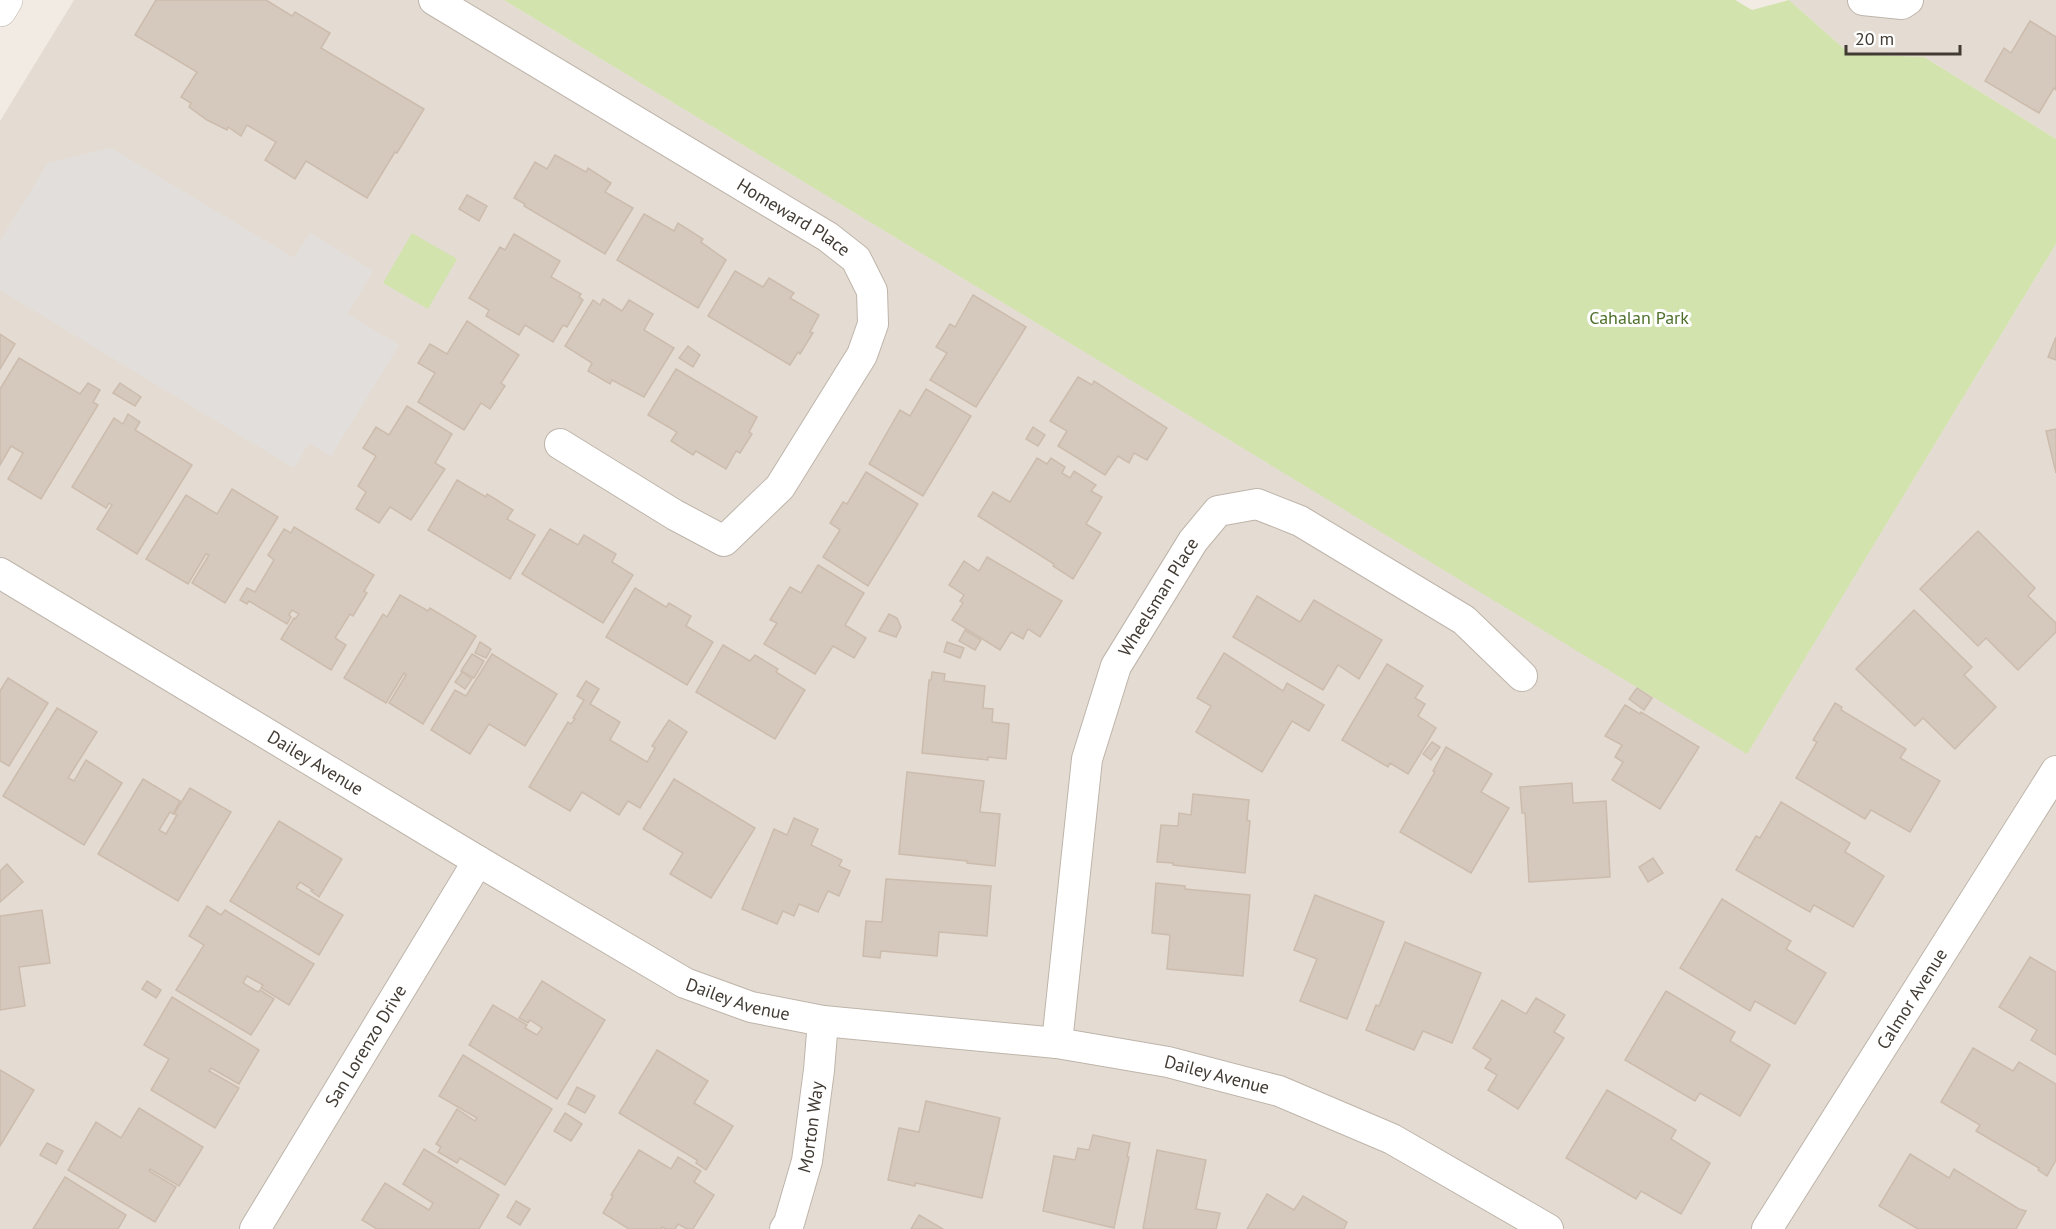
<svg xmlns="http://www.w3.org/2000/svg" width="2056" height="1229" font-family="'PT Sans',sans-serif">
<style>
.residential{fill:#e4dcd2}
.park{fill:#d2e3ae}
.parking{fill:#e1dedc}
.building{fill:#d5c8bd;stroke:#ccbcad;stroke-width:1.5}
.lines{fill:none;stroke-linecap:round;stroke-linejoin:round}
.minor-casing{stroke:#beb4aa;stroke-width:32}
.tertiary-casing{stroke:#beb4aa;stroke-width:34}
.minor{stroke:#fff;stroke-width:30}
.tertiary{stroke:#fff;stroke-width:33}
.labels{text-anchor:middle;stroke-width:6;stroke-linejoin:round;paint-order:stroke}
.street-label{font-size:18px;fill:#423b34;stroke:#fff}
.park-label{font-size:18px;fill:#4e702b;stroke:#fff}
</style>
<rect width="100%" height="100%" fill="#f1ebe4"/>
<g class="residential">
<polygon points="74,0 504,0 1747,753 2056,244 2056,1229 0,1229 0,121"/>
<polygon points="1789,0 2056,0 2056,139 1924,57 1850,54"/>
</g>
<g class="park">
<polygon points="504,0 1735,0 1752,10 1789,0 1850,54 1924,57 2056,139 2056,244 1747,754"/>
<polygon points="412,233 457,259 428,309 383,283"/>
</g>
<polygon class="parking" points="111,148 294,258 310,233 373,271 347,314 399,345 331,456 309,443 294,468 0,290 0,241 48,163"/>
<g class="building">
<polygon points="156,0 266,0 292,16 295,12 330,33 321,48 424,109 397,153 395,152 367,198 306,161 295,179 265,160 276,142 247,125 241,136 228,127 227,130 207,120 189,107 191,103 181,97 197,72 135,35"/>
<polygon points="2030,21 2056,37 2056,90 2054,88 2039,113 1985,81 2004,48 2011,53"/>
<polygon points="555,155 586,172 588,168 611,183 605,192 633,208 605,254 524,206 525,204 514,198 535,162 547,169"/>
<polygon points="467,195 487,206 479,221 459,209"/>
<polygon points="644,214 674,231 678,223 703,239 701,242 726,260 698,308 617,260"/>
<polygon points="514,234 560,261 551,277 581,294 579,297 583,300 567,327 563,325 553,342 525,325 519,335 486,316 489,310 469,298 500,247 505,250"/>
<polygon points="735,271 763,287 769,278 794,293 790,298 819,315 810,332 813,333 800,354 798,352 790,365 708,316"/>
<polygon points="973,295 1026,327 976,407 930,380 947,353 936,347 950,324 955,327"/>
<polygon points="603,299 622,311 629,300 653,314 644,330 674,348 644,397 612,380 610,384 588,371 592,363 565,346 593,300 600,305"/>
<polygon points="467,321 519,355 501,383 505,386 490,409 481,403 464,430 418,402 435,373 418,363 430,344 447,354"/>
<polygon points="0,334 15,344 0,369"/>
<polygon points="2056,337 2056,360 2048,357"/>
<polygon points="688,346 700,355 693,367 679,358"/>
<polygon points="19,358 80,394 88,383 100,390 93,402 98,405 41,499 8,479 23,453 11,446 0,465 0,389"/>
<polygon points="676,369 757,417 749,432 752,434 740,453 736,451 726,469 696,451 693,455 671,441 677,432 648,415"/>
<polygon points="1078,377 1092,385 1094,381 1167,428 1147,460 1134,453 1129,463 1118,456 1105,475 1058,446 1067,431 1050,421"/>
<polygon points="120,383 141,397 135,406 113,393"/>
<polygon points="926,389 971,416 923,496 869,464 900,410 910,416"/>
<polygon points="407,406 452,434 435,463 445,469 411,520 390,507 379,523 356,509 366,492 358,486 376,456 363,448 376,427 389,435"/>
<polygon points="128,414 140,422 135,430 192,465 137,554 97,529 112,505 109,503 106,508 72,487 114,418 123,424"/>
<polygon points="1033,427 1045,435 1038,446 1026,439"/>
<polygon points="2056,429 2056,473 2046,431"/>
<polygon points="1037,458 1047,464 1051,458 1065,467 1062,473 1070,478 1074,471 1096,485 1091,491 1102,497 1086,524 1101,533 1073,579 1053,566 1054,564 978,516 993,492 1010,502"/>
<polygon points="866,472 918,504 868,586 823,557 840,530 830,523 843,502 847,504"/>
<polygon points="457,480 486,497 487,494 513,510 507,519 535,535 510,579 428,530"/>
<polygon points="232,489 278,517 225,603 192,583 209,555 206,554 188,584 146,559 186,495 217,514"/>
<polygon points="294,527 374,575 364,591 367,593 353,616 350,614 335,638 346,645 331,670 281,639 294,618 295,619 299,614 292,610 289,615 291,617 287,624 249,601 247,604 240,600 247,588 255,592 274,560 268,555 284,529 291,533"/>
<polygon points="550,529 578,545 584,535 616,554 612,562 633,575 603,623 522,574"/>
<polygon points="1978,531 2035,588 2028,596 2056,623 2056,632 2018,670 1986,638 1978,646 1920,589"/>
<polygon points="987,557 1062,601 1040,637 1028,629 1023,639 1011,632 1000,650 952,620 963,603 960,601 964,595 949,585 964,561 979,571"/>
<polygon points="818,565 864,593 845,625 866,638 854,658 833,646 815,674 764,644 777,623 770,620 790,587 801,593"/>
<polygon points="635,588 666,607 669,603 691,616 686,626 713,642 687,685 606,637"/>
<polygon points="400,595 428,611 430,608 476,636 423,724 389,703 406,675 404,673 386,703 344,678 383,614 387,617"/>
<polygon points="1257,596 1300,622 1314,600 1382,640 1359,679 1338,665 1323,690 1233,637"/>
<polygon points="1914,610 1972,667 1964,675 1996,707 1955,749 1923,718 1915,726 1856,669"/>
<polygon points="889,614 897,618 901,627 896,637 879,631"/>
<polygon points="965,630 981,640 975,650 959,641"/>
<polygon points="480,642 491,649 486,658 475,653"/>
<polygon points="947,642 964,648 960,658 944,652"/>
<polygon points="723,645 750,661 755,655 778,669 776,672 805,690 775,739 696,692"/>
<polygon points="1224,653 1283,691 1287,683 1324,705 1309,731 1292,721 1262,772 1196,732 1211,706 1197,698"/>
<polygon points="472,654 484,661 474,678 461,671"/>
<polygon points="492,654 557,694 525,746 489,724 470,754 431,730 455,690 466,696"/>
<polygon points="1387,664 1423,686 1415,698 1425,704 1418,716 1436,728 1408,774 1390,763 1388,767 1342,740"/>
<polygon points="462,672 472,679 465,689 455,682"/>
<polygon points="932,672 945,674 944,681 985,686 983,708 993,709 992,722 1009,724 1006,759 988,757 988,760 922,753 929,680 931,680"/>
<polygon points="8,678 48,703 9,766 0,761 0,691"/>
<polygon points="586,681 599,689 590,704 620,722 610,740 647,762 655,748 652,746 669,720 687,732 640,808 628,801 619,815 582,792 570,811 529,787 568,722 571,724 575,719 573,718 584,700 577,696"/>
<polygon points="1637,688 1652,698 1644,710 1629,699"/>
<polygon points="1835,703 1842,707 1841,710 1906,749 1900,758 1940,781 1910,832 1871,810 1865,819 1796,778 1817,742 1813,740"/>
<polygon points="1625,705 1640,714 1641,712 1699,747 1660,809 1612,780 1623,762 1615,757 1622,745 1605,736"/>
<polygon points="57,708 97,732 68,778 74,781 86,760 122,783 84,845 3,796"/>
<polygon points="1432,742 1440,747 1431,760 1423,754"/>
<polygon points="1446,747 1492,774 1481,792 1509,808 1471,873 1400,832 1435,772 1433,771"/>
<polygon points="907,772 984,781 980,812 1000,814 995,866 967,863 967,861 899,854"/>
<polygon points="143,779 180,801 173,814 170,812 159,830 166,834 177,815 174,814 190,788 231,812 178,901 98,854"/>
<polygon points="674,779 755,828 711,898 670,874 683,853 643,829"/>
<polygon points="1572,783 1573,803 1606,801 1610,877 1529,882 1525,813 1522,813 1520,787"/>
<polygon points="1193,794 1249,800 1247,820 1250,821 1245,873 1173,865 1173,863 1157,862 1161,825 1178,826 1179,813 1191,815"/>
<polygon points="1781,802 1850,843 1845,852 1884,876 1853,927 1814,905 1810,912 1736,870 1756,836 1760,838"/>
<polygon points="794,818 818,829 811,845 842,860 839,866 850,871 839,896 828,891 818,912 799,904 794,916 783,911 777,924 742,909 774,829 787,835"/>
<polygon points="279,821 342,859 319,897 311,891 313,890 300,882 296,888 343,915 319,955 230,901"/>
<polygon points="1653,858 1663,873 1648,882 1639,867"/>
<polygon points="7,864 23,882 0,902 0,871"/>
<polygon points="886,879 991,886 987,936 939,932 937,956 881,951 880,958 863,956 866,921 882,922"/>
<polygon points="1156,883 1185,886 1185,889 1250,895 1243,976 1167,969 1170,935 1152,933"/>
<polygon points="1315,895 1384,922 1347,1019 1300,1001 1317,959 1294,950"/>
<polygon points="1722,899 1791,941 1786,949 1826,973 1795,1024 1755,1001 1750,1011 1680,968"/>
<polygon points="207,906 221,915 225,910 314,964 289,1005 261,988 263,985 247,976 243,983 258,992 260,990 274,999 251,1035 176,990 204,945 189,936"/>
<polygon points="42,910 50,963 19,967 25,1006 0,1010 0,916"/>
<polygon points="1405,942 1481,973 1452,1043 1423,1031 1414,1050 1366,1030 1376,1005 1379,1006"/>
<polygon points="2030,957 2056,972 2056,1055 2031,1040 2037,1030 1999,1007"/>
<polygon points="147,981 161,990 156,998 142,989"/>
<polygon points="542,981 605,1020 557,1099 469,1045 493,1005 527,1025 525,1028 537,1035 542,1028 530,1020 528,1023 519,1018"/>
<polygon points="1666,991 1735,1032 1730,1041 1770,1065 1740,1116 1700,1093 1695,1101 1625,1060"/>
<polygon points="172,997 259,1050 239,1084 211,1068 209,1071 239,1088 215,1128 151,1090 169,1059 144,1045"/>
<polygon points="1536,998 1565,1015 1554,1032 1564,1038 1518,1109 1488,1090 1497,1075 1485,1068 1491,1059 1473,1048 1502,1000 1526,1014"/>
<polygon points="1973,1048 2013,1071 2019,1062 2056,1084 2056,1160 2047,1176 2038,1170 2039,1168 1976,1131 1980,1125 1941,1102"/>
<polygon points="657,1050 708,1081 694,1103 733,1126 706,1170 696,1163 697,1160 619,1113"/>
<polygon points="463,1055 552,1109 505,1185 460,1158 457,1163 438,1152 441,1147 436,1144 457,1109 475,1121 477,1118 439,1096"/>
<polygon points="0,1070 34,1090 0,1146"/>
<polygon points="577,1087 595,1096 585,1113 568,1104"/>
<polygon points="1607,1090 1676,1130 1671,1139 1710,1163 1681,1214 1641,1191 1636,1199 1566,1158"/>
<polygon points="926,1101 1000,1118 982,1198 916,1183 915,1186 888,1180 899,1128 919,1132"/>
<polygon points="139,1108 203,1147 179,1186 150,1169 149,1171 176,1187 155,1222 68,1170 96,1122 121,1138"/>
<polygon points="565,1113 582,1124 571,1141 554,1131"/>
<polygon points="1093,1135 1130,1143 1127,1157 1129,1157 1114,1228 1043,1211 1054,1156 1075,1160 1078,1148 1089,1150"/>
<polygon points="47,1143 63,1151 56,1164 40,1155"/>
<polygon points="424,1149 499,1195 479,1229 377,1229 362,1220 385,1183 429,1210 433,1203 403,1184"/>
<polygon points="639,1150 671,1169 678,1157 701,1171 694,1182 714,1195 693,1229 687,1229 678,1224 675,1229 666,1229 662,1227 661,1229 629,1229 603,1213 613,1196 611,1195"/>
<polygon points="1157,1150 1206,1160 1196,1209 1220,1213 1216,1229 1143,1229"/>
<polygon points="1910,1154 1949,1178 1954,1169 2019,1209 2026,1211 2016,1229 1918,1229 1879,1206"/>
<polygon points="65,1177 126,1215 118,1229 33,1229"/>
<polygon points="1267,1194 1294,1210 1303,1196 1347,1222 1344,1229 1247,1229"/>
<polygon points="516,1201 530,1209 520,1225 507,1217"/>
<polygon points="919,1215 943,1229 911,1229"/>
</g>
<g class="lines">
<defs>
<g id="minor">
<path id="s1" d="M434,0L828,237L856,259L872,291L873,324L862,355L780,487L724,541L675,515L560,444"/>
<polyline points="1863,0 1902,4 1908,0"/>
<path id="s2" d="M0,573L478,861L685,983L751,1007L823,1021L1057,1043L1168,1062L1279,1091L1392,1139L1548,1229"/>
<path id="s3" d="M1057,1043L1087,759L1116,666L1193,541L1218,511L1257,504L1300,521L1464,620L1522,676"/>
<path id="s4" d="M255,1229L478,861"/>
<path id="s5" d="M785,1229L789,1223L807,1161L819,1070L823,1021"/>
<path id="s6" d="M1767,1229L2056,771"/>
</g>
<polyline id="tertiary" points="0,10 6,0"/>
</defs>
<use href="#minor" class="minor-casing"/>
<use href="#tertiary" class="tertiary-casing"/>
<use href="#minor" class="minor"/>
<use href="#tertiary" class="tertiary"/>
</g>
<g class="labels">
<g class="street-label">
<text dy="6" stroke="none"><textPath href="#s1" startOffset="420">Homeward Place</textPath></text>
<text dy="6" stroke="none"><textPath href="#s3" startOffset="464">Wheelsman Place</textPath></text>
<text dy="6" stroke="none"><textPath href="#s2" startOffset="368">Dailey Avenue</textPath></text>
<text dy="6" stroke="none"><textPath href="#s2" startOffset="854">Dailey Avenue</textPath></text>
<text dy="6" stroke="none"><textPath href="#s6" startOffset="272">Calmor Avenue</textPath></text>
<text dy="6" stroke="none"><textPath href="#s4" startOffset="214">San Lorenzo Drive</textPath></text>
<text dy="6" stroke="none"><textPath href="#s2" startOffset="1340">Dailey Avenue</textPath></text>
<text dy="6" stroke="none"><textPath href="#s5" startOffset="106">Morton Way</textPath></text>
</g>
<g class="park-label">
<text x="1639" y="324">Cahalan Park</text>
</g>
</g>
<path d="M1846 45v9h114v-9" fill="none" stroke="#423b34" stroke-width="3"/>
<text x="1855" y="45" font-size="18" fill="#423b34" stroke="#ffffff" stroke-width="4.5" paint-order="stroke">20 m</text>
</svg>
